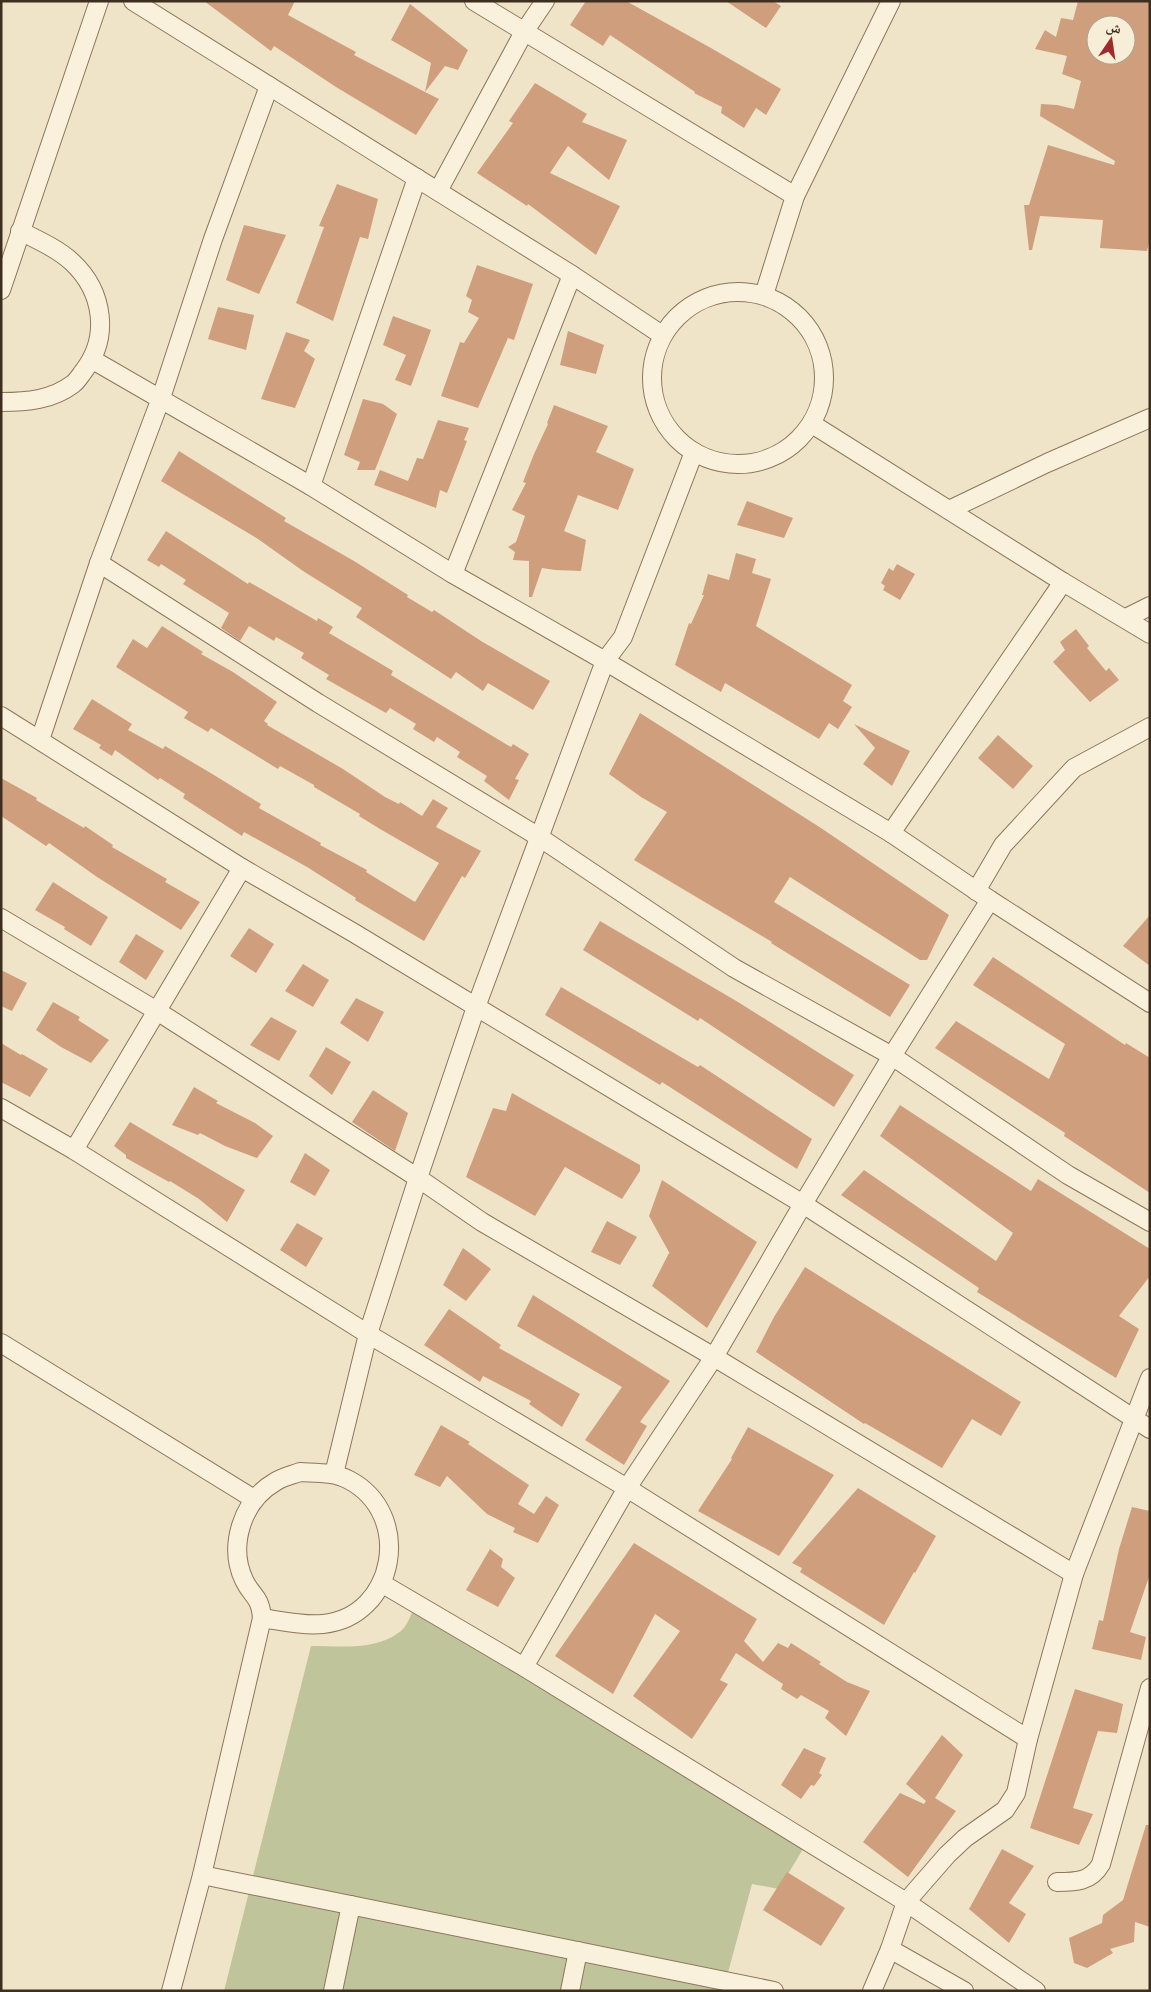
<svg xmlns="http://www.w3.org/2000/svg" width="1151" height="1992" font-family="'Crimson Pro','Noto Naskh Arabic',serif">
<style>
.cemetery{fill:#bfc49a}
.building{fill:#cf9f7d;fill-rule:evenodd}
.lines{fill:none;stroke-linecap:round;stroke-linejoin:round}
.street-casing{stroke:#8d765c;stroke-width:20}
.street{stroke:#faf1dc;stroke-width:18}
</style>
<rect width="100%" height="100%" fill="#f0e4c8"/>
<path class="cemetery" d="M414,1608L803,1849L779,1889L752,1884L723,1991H224L311,1646C341,1646 376,1651 401,1631C407,1626 411,1615 414,1608Z"/>
<g class="building">
<polygon points="204,1 295,1 288,15 356,52 354,55 425,92 431,63 391,40 410,4 468,50 458,70 445,66 425,92 439,99 416,135 336,87 274,46 271,51"/>
<polygon points="586,1 626,1 711,48 781,89 766,115 756,108 744,128 721,113 722,107 694,93 695,92 610,35 603,46 570,25"/>
<polygon points="726,1 773,1 781,6 766,28"/>
<path d="M1078,1H1150V238L1147,251L1100,248L1103,220L1040,216L1032,250H1029L1024,205H1029L1048,145L1114,165L1115,161L1040,116L1041,104L1057,105L1074,109L1081,81L1062,74L1067,56L1035,49L1045,30L1056,37L1061,18L1073,20ZM1096,25H1126V55H1096Z"/>
<polygon points="535,83 587,114 582,122 627,140 609,180 568,146 550,173 620,206 596,255 528,204 527,206 477,173 513,123 509,121"/>
<polygon points="337,184 378,199 368,239 360,237 333,321 296,303 324,227 319,226"/>
<polygon points="244,225 286,235 259,294 226,280"/>
<polygon points="477,265 533,284 514,340 508,338 478,408 441,396 460,342 464,343 479,318 468,312 472,300 466,296"/>
<polygon points="218,307 254,315 246,350 208,339"/>
<polygon points="393,316 431,330 411,386 395,380 406,355 383,345"/>
<polygon points="568,331 604,345 596,374 560,365"/>
<polygon points="286,332 310,340 304,351 315,359 295,408 261,399"/>
<polygon points="363,399 383,404 397,414 375,470 357,470 360,462 344,455"/>
<polygon points="554,405 608,426 596,452 634,469 618,510 578,495 564,531 586,540 581,571 555,570 542,568 532,597 529,597 529,561 513,560 515,552 508,547 516,542 525,516 512,510 526,483 523,482 534,454 548,424 547,423"/>
<polygon points="438,420 469,428 464,440 467,441 447,493 440,490 436,508 374,485 380,470 408,481 417,458 423,459"/>
<polygon points="179,451 286,518 284,521 354,561 408,595 407,597 432,612 434,610 481,641 550,681 533,710 488,683 483,691 456,672 451,679 356,617 362,608 303,571 258,539 161,481"/>
<polygon points="747,501 793,518 784,538 737,525"/>
<polygon points="166,531 248,584 249,582 317,621 318,618 333,627 329,633 393,671 391,675 511,747 513,744 529,754 515,779 519,780 509,800 484,781 487,776 457,757 460,752 437,737 434,742 413,729 416,724 390,708 386,713 326,679 329,675 301,658 304,653 276,637 274,641 249,626 240,641 221,628 229,613 183,584 186,580 161,564 159,567 147,560"/>
<polygon points="736,553 756,559 752,573 771,579 756,626 852,685 843,701 852,707 838,729 829,723 819,739 725,683 721,692 675,665 689,623 691,624 704,595 702,595 708,574 729,580"/>
<polygon points="897,564 915,574 900,600 883,590 885,586 881,583 889,568 893,571"/>
<polygon points="162,626 203,652 201,654 233,672 277,702 264,721 268,724 267,725 343,769 385,797 399,804 400,802 422,816 433,799 448,808 436,827 481,851 465,878 462,876 424,941 355,900 356,898 307,867 244,832 242,836 183,798 185,794 160,778 158,780 115,750 112,756 99,748 101,745 73,729 92,699 132,724 128,730 163,749 165,746 214,775 261,804 259,808 321,843 320,845 367,870 366,872 415,902 439,863 380,829 359,816 360,814 314,787 314,785 280,766 278,769 211,728 208,732 184,718 188,712 116,667 133,639 147,648"/>
<polygon points="1076,629 1089,646 1087,648 1106,671 1109,668 1119,680 1090,702 1053,662 1065,650 1060,642"/>
<polygon points="640,713 821,828 949,915 927,960 920,960 790,877 774,902 910,985 890,1017 771,943 772,942 634,860 667,812 641,797 609,774"/>
<polygon points="854,724 910,751 892,786 863,764 875,748"/>
<polygon points="998,735 1033,766 1013,789 978,758"/>
<polygon points="1,778 37,798 36,800 84,828 85,826 113,845 112,847 167,879 165,882 200,902 181,930 97,877 49,843 46,846 1,816"/>
<polygon points="53,882 108,917 91,946 64,929 65,927 35,910"/>
<polygon points="1150,915 1150,966 1123,946"/>
<polygon points="600,921 738,1002 854,1075 834,1107 700,1018 698,1021 583,950"/>
<polygon points="249,928 274,944 256,973 230,956"/>
<polygon points="136,934 164,951 146,980 119,962"/>
<polygon points="993,957 1125,1045 1126,1043 1150,1058 1150,1193 1064,1136 1065,1133 935,1048 956,1021 1049,1079 1065,1044 973,985"/>
<polygon points="303,964 329,980 313,1007 285,991"/>
<polygon points="1,970 27,983 12,1011 1,1006"/>
<polygon points="561,987 698,1067 700,1065 812,1139 797,1169 662,1082 660,1085 545,1015"/>
<polygon points="356,998 384,1012 368,1042 340,1023"/>
<polygon points="53,1002 80,1017 78,1020 109,1040 91,1063 61,1047 36,1030"/>
<polygon points="271,1017 297,1031 279,1061 250,1045"/>
<polygon points="1,1043 21,1055 22,1054 48,1069 30,1097 1,1082"/>
<polygon points="326,1047 351,1062 332,1095 309,1076"/>
<polygon points="194,1087 218,1101 216,1103 255,1123 273,1136 257,1158 225,1146 200,1133 198,1135 172,1125"/>
<polygon points="373,1090 408,1113 395,1151 352,1122"/>
<polygon points="512,1093 640,1165 640,1171 622,1199 565,1167 535,1216 466,1177 493,1108 506,1111"/>
<polygon points="900,1105 1031,1191 1038,1179 1150,1249 1150,1276 1119,1316 1139,1329 1116,1378 977,1292 979,1288 841,1195 864,1170 996,1261 1013,1233 880,1136"/>
<polygon points="130,1122 245,1190 227,1222 199,1199 170,1181 169,1182 126,1158 126,1155 114,1146"/>
<polygon points="305,1153 330,1170 315,1196 290,1182"/>
<polygon points="662,1180 757,1242 707,1328 652,1286 669,1253 670,1254 649,1216"/>
<polygon points="607,1221 637,1237 620,1265 591,1252"/>
<polygon points="297,1223 323,1238 306,1267 280,1250"/>
<polygon points="463,1248 491,1269 466,1301 443,1285"/>
<polygon points="805,1267 1021,1402 1001,1436 972,1419 942,1468 865,1423 864,1424 756,1352 774,1317"/>
<polygon points="533,1295 670,1381 640,1422 647,1426 624,1465 585,1440 622,1387 517,1326"/>
<polygon points="449,1309 501,1345 499,1348 580,1394 562,1427 529,1404 531,1401 483,1376 480,1382 424,1345"/>
<polygon points="441,1425 470,1442 468,1444 529,1485 518,1504 534,1514 546,1496 559,1505 538,1543 513,1532 515,1528 487,1514 447,1476 440,1487 414,1475"/>
<polygon points="748,1427 834,1475 779,1556 698,1511 732,1459 731,1458"/>
<polygon points="858,1488 936,1536 915,1573 914,1572 884,1625 800,1572 802,1568 792,1563"/>
<polygon points="1132,1507 1150,1511 1150,1574 1130,1632 1146,1637 1141,1660 1092,1649 1099,1620 1103,1621 1119,1549"/>
<polygon points="634,1543 757,1619 744,1641 763,1662 778,1643 788,1648 791,1643 821,1662 819,1664 847,1682 870,1691 846,1736 825,1718 829,1711 801,1695 797,1699 781,1689 783,1684 736,1653 720,1680 728,1684 692,1739 633,1696 680,1631 655,1614 613,1694 555,1656"/>
<polygon points="490,1549 503,1559 501,1567 515,1578 498,1607 466,1590"/>
<polygon points="1075,1689 1123,1704 1117,1733 1098,1731 1073,1808 1093,1814 1079,1845 1030,1828"/>
<polygon points="942,1735 963,1755 935,1798 956,1811 908,1877 863,1842 900,1793 924,1804 926,1801 906,1784"/>
<polygon points="804,1748 826,1758 819,1773 822,1775 814,1786 811,1785 801,1799 781,1785"/>
<polygon points="1146,1825 1150,1825 1150,1927 1135,1922 1134,1942 1110,1949 1113,1953 1087,1968 1074,1963 1069,1938 1102,1923 1103,1915 1123,1900"/>
<polygon points="1002,1849 1034,1866 1009,1903 1026,1914 1009,1943 969,1909"/>
<polygon points="787,1872 845,1908 821,1946 763,1910"/>
</g>
<g class="lines">
<defs>
<g id="street">
<polyline points="133,1 572,275 662,335"/>
<polyline points="474,1 795,196"/>
<polyline points="438,191 524,32 545,1"/>
<polyline points="1,290 99,1"/>
<circle cx="738" cy="378" r="86"/>
<polyline points="764,295 795,196 891,1"/>
<polyline points="93,360 311,486 453,574 605,661 891,833 990,900 1150,1003"/>
<path d="M1,402C27,402 52,400 73,384C77,381 80,376 83,372C110,338 104,292 72,262C58,249 38,240 20,231"/>
<polyline points="812,424 1063,582 1150,634"/>
<polyline points="311,486 417,178"/>
<polyline points="949,510 1047,463 1150,418"/>
<polyline points="99,563 318,703 539,837 734,968 892,1056 1068,1175 1150,1222"/>
<polyline points="453,574 572,275"/>
<polyline points="1126,618 1150,606"/>
<polyline points="1,716 242,868 354,933 803,1204 1150,1429"/>
<polyline points="40,740 99,563 161,398 213,239 269,86"/>
<polyline points="891,833 1063,582"/>
<polyline points="976,891 1003,845 1074,768 1150,727"/>
<polyline points="1,918 157,1011 418,1178 482,1222 714,1357 1074,1574"/>
<polyline points="1,1108 74,1150 368,1334 627,1488 1028,1739"/>
<polyline points="74,1150 242,868"/>
<polyline points="1,1343 254,1499"/>
<path d="M300,1472C317,1473 334,1472 349,1480C414,1514 396,1617 323,1624C303,1626 282,1621 262,1618C260,1595 252,1597 244,1580C228,1546 242,1501 275,1482C282,1477 292,1475 300,1472Z"/>
<polyline points="334,1474 368,1334 418,1178 476,1007 605,661 623,637 694,452"/>
<polyline points="381,1583 524,1667 906,1902 1036,1991"/>
<polyline points="524,1667 627,1488 714,1357 803,1204 892,1056 990,900"/>
<polyline points="202,1875 774,1991"/>
<path d="M1057,1882C1075,1882 1091,1882 1101,1864L1150,1688"/>
<polyline points="890,1949 906,1902 947,1855 965,1838 1005,1810 1016,1793 1028,1739 1074,1574 1150,1378"/>
<polyline points="171,1991 202,1875 262,1618"/>
<polyline points="333,1991 351,1905"/>
<polyline points="570,1991 578,1951"/>
<polyline points="872,1991 890,1949 964,1991"/>
</g>
</defs>
<use href="#street" class="street-casing"/>
<use href="#street" class="street"/>
</g>
<rect width="1151" height="1992" fill="none" stroke="#3d2e20" stroke-width="5"/>
<g transform="translate(1111 40) rotate(13)"><circle r="24" fill="#f7eed8" stroke="#ada18e"/>
<path d="M0-4L9 19L0 12L-9 19Z" fill="#9e2a2b"/>
<text y="-8" font-size="14" font-weight="bold" text-anchor="middle" fill="#3d2e20">ش</text>
</g>
</svg>
